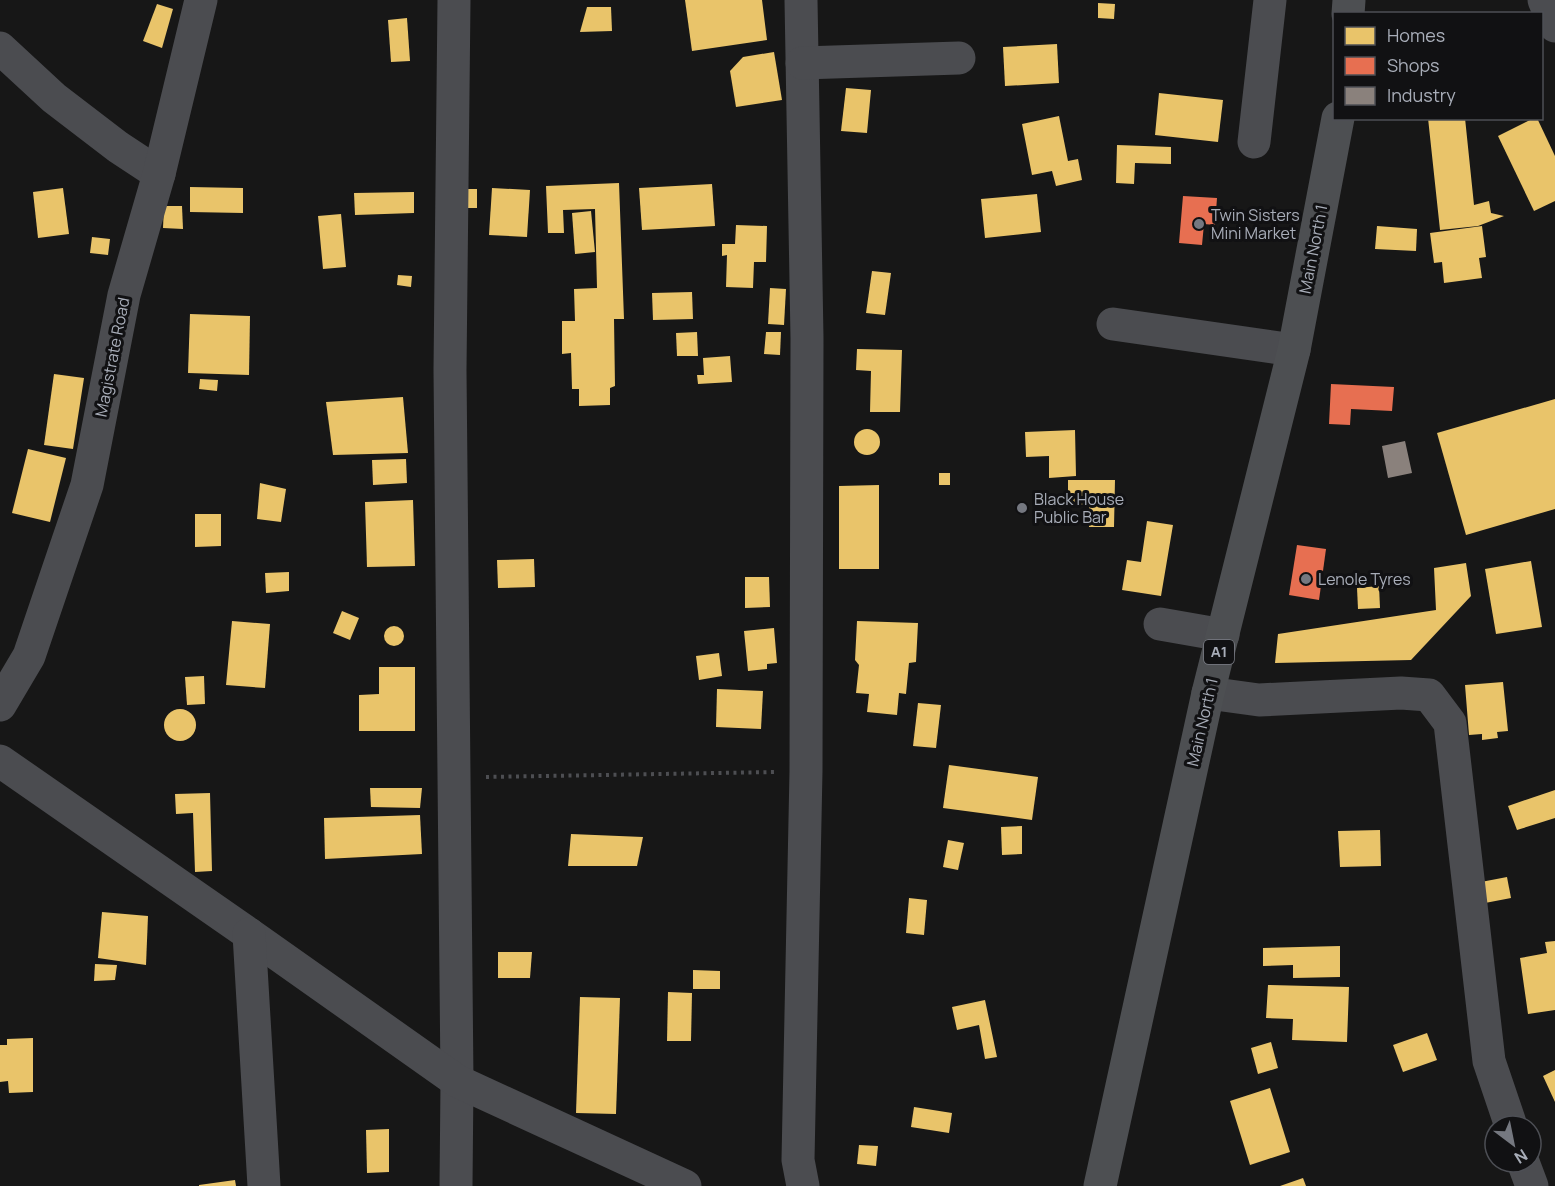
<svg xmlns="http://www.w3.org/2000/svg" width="1555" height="1186" font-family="Manrope,sans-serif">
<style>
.homes{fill:#e9c46a}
.shops{fill:#e76f51}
.industry{fill:#8a817c}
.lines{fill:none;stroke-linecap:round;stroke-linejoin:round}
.path{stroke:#4d4e52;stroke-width:4;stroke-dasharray:3 4.5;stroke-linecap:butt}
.minor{stroke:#4b4c50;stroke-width:33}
.major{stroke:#4d4f52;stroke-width:33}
.poi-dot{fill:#757880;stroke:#111113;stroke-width:2}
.labels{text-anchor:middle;stroke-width:6;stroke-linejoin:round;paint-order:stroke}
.shield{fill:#111113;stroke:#7b7e86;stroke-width:1.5}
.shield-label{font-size:15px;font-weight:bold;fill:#a8adb8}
.poi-label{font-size:16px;fill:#a8adb8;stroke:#111113;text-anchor:start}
.street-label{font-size:16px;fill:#a8adb8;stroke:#111113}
</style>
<rect width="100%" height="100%" fill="#171717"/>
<g class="homes">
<polygon points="685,0 762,0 767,40 692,51"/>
<polygon points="1098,3 1115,4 1114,19 1098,18"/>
<polygon points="157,4 173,9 162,48 143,41"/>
<polygon points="587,7 611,7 612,31 580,32"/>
<polygon points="407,18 410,61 391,62 388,20"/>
<polygon points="1057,44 1059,83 1005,86 1003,47"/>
<polygon points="774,52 782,100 736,107 730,71 743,57"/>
<polygon points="846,88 871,90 867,133 841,131"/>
<polygon points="1159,93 1223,100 1218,142 1155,135"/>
<polygon points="1059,116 1068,161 1078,159 1082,180 1056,186 1052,171 1032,175 1022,124"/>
<polygon points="1428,118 1465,118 1474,205 1489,201 1491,213 1504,216 1478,226 1440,230"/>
<polygon points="1534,118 1537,118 1555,156 1555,201 1534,211 1498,136"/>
<polygon points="1117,145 1171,147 1171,164 1135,163 1134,184 1116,183"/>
<polygon points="619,183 624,319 614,319 615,386 610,388 610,405 579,406 579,389 572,389 571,353 562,354 562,321 575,321 574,289 597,288 595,209 563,210 564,233 548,233 546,186"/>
<polygon points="712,184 715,226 642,230 639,188"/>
<polygon points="190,187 243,188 243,213 190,212"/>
<polygon points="63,188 69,234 38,238 33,192"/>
<polygon points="492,188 530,190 527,237 489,235"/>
<rect x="462" y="189" width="15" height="19"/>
<polygon points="414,192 414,213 355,215 354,193"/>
<polygon points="1037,194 1041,232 985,238 981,199"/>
<polygon points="164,206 182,206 183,229 163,228"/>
<polygon points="591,211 595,252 575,254 572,213"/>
<polygon points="341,214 346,267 323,269 318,216"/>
<polygon points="736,225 767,226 766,262 754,262 753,288 726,287 727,255 722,256 722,244 735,244"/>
<polygon points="1377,226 1417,229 1416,251 1375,249"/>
<polygon points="1482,226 1486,257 1479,258 1482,278 1444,283 1442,262 1434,263 1430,233"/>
<polygon points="92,237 110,239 108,255 90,253"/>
<polygon points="872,271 891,273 885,315 866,313"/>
<polygon points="398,275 412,276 411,287 397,285"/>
<polygon points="770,288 786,289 784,325 768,324"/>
<polygon points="692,292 693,319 653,320 652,293"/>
<polygon points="190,314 250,316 249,375 188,373"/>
<polygon points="697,332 698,356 677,356 676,333"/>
<polygon points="766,332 781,332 780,355 764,354"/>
<polygon points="857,349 902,350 900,412 870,412 871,371 856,370"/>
<polygon points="730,356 732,382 698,384 697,375 704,375 703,358"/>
<polygon points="54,374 84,378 73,449 44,445"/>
<polygon points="200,379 218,380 217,391 199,389"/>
<polygon points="403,397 408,453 333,455 326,402"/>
<polygon points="1555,399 1555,509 1466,535 1437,433"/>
<circle cx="867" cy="442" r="13"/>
<polygon points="1075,430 1076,476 1049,478 1049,456 1026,457 1025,432"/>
<polygon points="28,449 66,458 50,522 12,513"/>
<polygon points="406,459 407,483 373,485 372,460"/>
<rect x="939" y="473" width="11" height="12"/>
<polygon points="1068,480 1115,480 1114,527 1089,527 1089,505 1068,505"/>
<polygon points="260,483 286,489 281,522 257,519"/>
<polygon points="879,485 879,569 839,569 839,486"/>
<polygon points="413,500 415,566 367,567 365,502"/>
<polygon points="195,514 221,514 221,546 195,547"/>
<polygon points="1147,521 1173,525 1161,596 1122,590 1127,560 1141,562"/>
<polygon points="534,559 535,587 498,588 497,560"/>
<polygon points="1531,561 1542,627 1496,634 1485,569"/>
<polygon points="1466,563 1471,596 1411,660 1275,663 1278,634 1436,610 1434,568"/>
<polygon points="289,572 289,591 266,593 265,573"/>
<polygon points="745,577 769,577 770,607 745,608"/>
<polygon points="1379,586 1380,608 1358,609 1357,588"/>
<polygon points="342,611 359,618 350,640 333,633"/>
<polygon points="232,621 270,624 265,688 226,685"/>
<polygon points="857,621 918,623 916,662 909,663 906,694 899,693 897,715 867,712 869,694 856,693 859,665 855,660"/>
<circle cx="394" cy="636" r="10"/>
<polygon points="774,628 777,663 767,664 767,669 748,671 744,631"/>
<polygon points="719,653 722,676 699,680 696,656"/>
<polygon points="379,667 415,667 415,731 359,731 359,695 379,694"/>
<polygon points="204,676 205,704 187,705 185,677"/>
<polygon points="1503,682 1508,731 1497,732 1498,738 1482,740 1482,734 1469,735 1465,685"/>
<polygon points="717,689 763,691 761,729 716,727"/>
<polygon points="918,703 941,705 936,748 913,746"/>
<circle cx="180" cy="725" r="16"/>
<polygon points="949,765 1038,777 1032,820 943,808"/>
<polygon points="370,788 422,788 420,808 371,807"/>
<polygon points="1555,790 1555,818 1517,830 1508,806"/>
<polygon points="210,793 212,871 195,872 193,813 176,814 175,794"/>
<polygon points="420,815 422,854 325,859 324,818"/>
<polygon points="1022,826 1022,854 1002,855 1001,827"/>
<polygon points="1380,830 1381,866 1340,867 1338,831"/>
<polygon points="571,834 643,837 637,866 568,866"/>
<polygon points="948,840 964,843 958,870 943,867"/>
<polygon points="1507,877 1511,898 1485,903 1481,882"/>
<polygon points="909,898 927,900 924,935 906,933"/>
<polygon points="102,912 148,916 146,965 98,958"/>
<polygon points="1555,941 1555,1010 1528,1014 1520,958 1547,953 1545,942"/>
<polygon points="1340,946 1340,977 1293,978 1293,965 1263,966 1263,948"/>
<polygon points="498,952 532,952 530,978 498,978"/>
<polygon points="95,964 117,965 115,980 94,981"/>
<polygon points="693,970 720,971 720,989 693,989"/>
<polygon points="1268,985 1349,987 1347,1042 1292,1040 1293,1019 1266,1018"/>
<polygon points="668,992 692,993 691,1041 667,1041"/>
<polygon points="580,997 620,998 616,1114 576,1113"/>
<polygon points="985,1000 997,1057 985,1059 979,1025 957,1030 952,1007"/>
<polygon points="1427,1033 1437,1060 1403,1072 1393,1045"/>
<polygon points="33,1038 33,1092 9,1093 8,1081 0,1082 0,1045 7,1045 7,1039"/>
<polygon points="1271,1042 1278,1068 1258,1074 1251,1048"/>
<polygon points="1555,1070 1555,1102 1543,1076"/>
<polygon points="1270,1088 1290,1152 1250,1165 1230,1101"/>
<polygon points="914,1107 952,1113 949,1133 911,1127"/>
<polygon points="389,1129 389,1172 367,1173 366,1130"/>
<polygon points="859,1145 878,1146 876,1166 857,1164"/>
<polygon points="1303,1178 1306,1186 1280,1186"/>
<polygon points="235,1180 236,1186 199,1186 199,1185"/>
</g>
<g class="shops">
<polygon points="1183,196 1217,198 1215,225 1204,224 1202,245 1179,243"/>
<polygon points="1331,384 1394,387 1392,411 1351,409 1350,425 1329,424"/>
<polygon points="1297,545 1326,549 1319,600 1289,595"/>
</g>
<polygon class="industry" points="1405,441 1412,473 1388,478 1382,446"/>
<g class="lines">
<polyline class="path" points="486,777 776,772"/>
<g class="minor">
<polyline points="454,0 450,370 457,1081 456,1186"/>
<polyline points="801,0 807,338 806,771 798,1160 803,1186"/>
<polyline points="1544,0 1555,26"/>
<polyline points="0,48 54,98 118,147 159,174"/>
<polyline points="802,63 959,58"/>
<polyline points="1254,142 1270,0"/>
<polyline points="1113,324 1294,350"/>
<polyline points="1160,624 1223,635"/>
<polyline points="1208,693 1259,700 1401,693 1429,695 1450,723 1489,1061 1511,1126"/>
<polyline points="0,705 29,656 87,485 124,295 159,174 201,0"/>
<polyline points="0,761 249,934 457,1081 685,1186"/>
<polyline points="249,934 264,1186"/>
<polyline points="1523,1162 1532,1186"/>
</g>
<g class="major">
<polyline points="1348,14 1349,0"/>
<polyline points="1100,1186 1208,693 1294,350 1338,118"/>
</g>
</g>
<g class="poi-dot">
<circle cx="1199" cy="224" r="6"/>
<circle cx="1022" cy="508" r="6"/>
<circle cx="1306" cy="579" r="6"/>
</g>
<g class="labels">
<rect class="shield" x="1204" y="640" width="30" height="24" rx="4.5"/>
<g class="shield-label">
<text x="1219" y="657">A1</text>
</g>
<g class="poi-label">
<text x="1211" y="221">Twin Sisters<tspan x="1211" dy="18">Mini Market</tspan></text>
<text x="1034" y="505">Black House<tspan x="1034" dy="18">Public Bar</tspan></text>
<text x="1318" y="585">Lenole Tyres</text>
</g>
<g class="street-label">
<text transform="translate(1313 249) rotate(-79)" y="6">Main North 1</text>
<text transform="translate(112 357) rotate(-79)" y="6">Magistrate Road</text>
<text transform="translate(1202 722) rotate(-77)" y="6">Main North 1</text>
</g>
</g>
<rect x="1333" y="12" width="210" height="108" fill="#111113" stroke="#4d4f55" stroke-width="1.5"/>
<rect x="1345" y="27" width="30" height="18" fill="#e9c46a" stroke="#4d4f55" stroke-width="1.5"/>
<text x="1387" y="42" font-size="18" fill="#a8adb8">Homes</text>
<rect x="1345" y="57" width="30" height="18" fill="#e76f51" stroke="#4d4f55" stroke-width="1.5"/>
<text x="1387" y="72" font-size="18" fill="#a8adb8">Shops</text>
<rect x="1345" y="87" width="30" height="18" fill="#8a817c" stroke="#4d4f55" stroke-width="1.5"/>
<text x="1387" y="102" font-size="18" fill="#a8adb8">Industry</text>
<g transform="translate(1513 1144) rotate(148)"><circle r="28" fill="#111113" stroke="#4d4f55" stroke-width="1.5"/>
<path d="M0-4.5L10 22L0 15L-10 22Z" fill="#757880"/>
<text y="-9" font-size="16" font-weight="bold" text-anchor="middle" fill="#a8adb8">N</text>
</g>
</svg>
